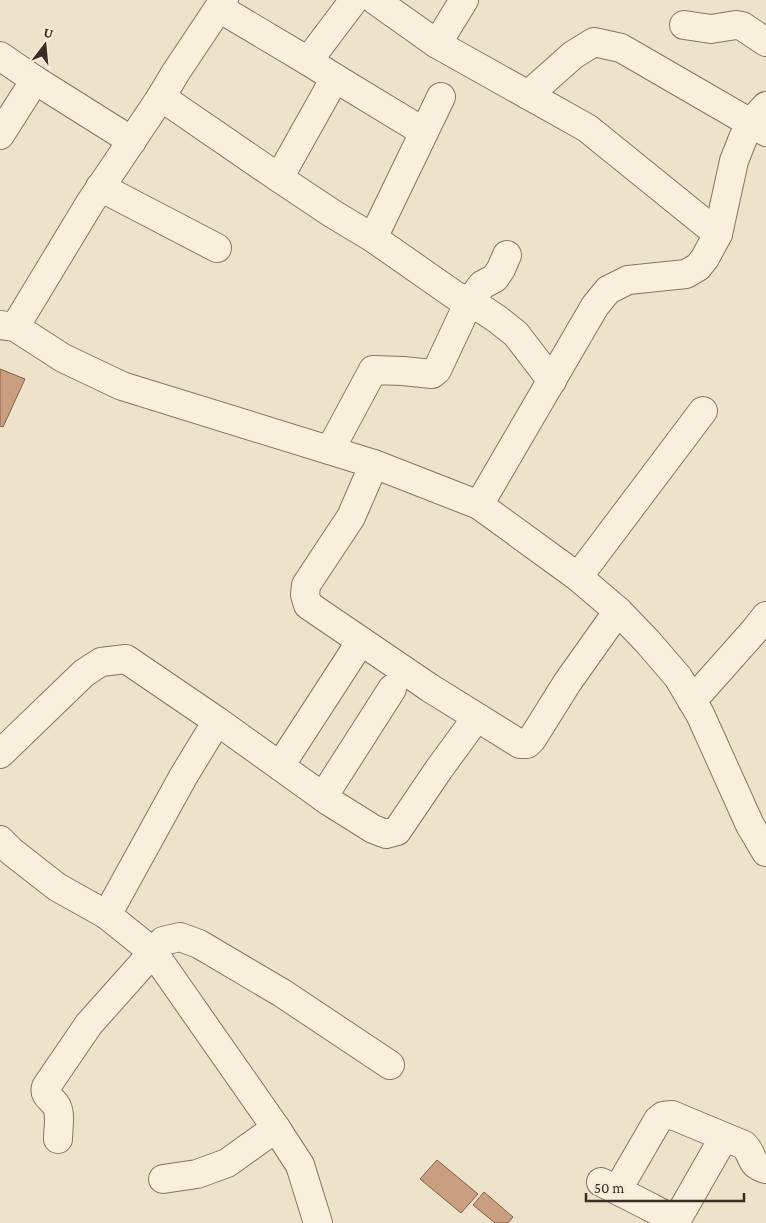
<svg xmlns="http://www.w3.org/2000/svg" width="766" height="1223" font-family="'Crimson Pro',serif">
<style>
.building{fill:#ca9e81;stroke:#885e45}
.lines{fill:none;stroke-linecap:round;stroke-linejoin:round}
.minor-casing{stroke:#8a755f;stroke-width:30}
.minor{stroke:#f8efdd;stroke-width:28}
</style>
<rect width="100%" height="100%" fill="#ede2ca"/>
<g class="building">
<polygon points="0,369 25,379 3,427 0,426"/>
<polygon points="437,1160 478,1194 461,1213 420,1179"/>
<polygon points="484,1192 513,1217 508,1223 495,1223 473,1205"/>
</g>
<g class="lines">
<defs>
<g id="minor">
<polyline points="375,0 437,44 587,128 718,234"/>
<polyline points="219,8 308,61 335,78 424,132"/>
<polyline points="684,25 711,29 736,25 742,26 766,42"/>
<polyline points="437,44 464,0"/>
<polyline points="0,56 35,80 132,141"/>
<polyline points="308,61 354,0"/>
<polyline points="528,95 573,55 594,42 621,48 766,132"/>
<polyline points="161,97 279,178 333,214 373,238 456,296 470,301 497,319 516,334 552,381"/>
<polyline points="0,135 35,80"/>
<polyline points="279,178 335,78"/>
<polyline points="100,187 217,248"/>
<polyline points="373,238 441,97"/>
<polyline points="0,325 15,327 63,358 122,386 374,464 479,505 578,577 618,611 647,641 678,677 700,714 750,825 766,852"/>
<polyline points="15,327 90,203 161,97 176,72 224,0"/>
<polyline points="330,450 373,370 403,371 432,374 437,370 467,306 482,285 495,278 501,269 507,255"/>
<polyline points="374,464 351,517 306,585 305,595 308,605 430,688 520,744 527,744 532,739 567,683 618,611"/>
<polyline points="479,505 595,306 608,290 628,280 686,274 698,267 705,258 718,234 734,161 743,138 751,122 766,106"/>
<polyline points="578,577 703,411"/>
<polyline points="692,701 755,630 766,616"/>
<polyline points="0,754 84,673 101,662 126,659 217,721 330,802 373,829 386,834 397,831 439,769 477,717"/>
<polyline points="280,766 361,641"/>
<polyline points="323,797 392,689"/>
<polyline points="0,840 11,851 57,887 107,915 153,952 276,1128 300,1165 318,1223"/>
<polyline points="107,915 183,777 217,721"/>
<path d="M58,1139C58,1128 61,1116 57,1107C53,1099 43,1096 46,1087L89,1024L163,941L180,937L199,944L282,993L390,1065"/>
<polyline points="163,1179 197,1174 227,1163 276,1128"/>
<polyline points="601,1182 650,1207 676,1221"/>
<path d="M619,1191L625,1177L658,1120L663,1116L672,1115L744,1145C755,1156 748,1164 766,1169"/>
<polyline points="675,1223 724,1137"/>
</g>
</defs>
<use href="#minor" class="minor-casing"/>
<use href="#minor" class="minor"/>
</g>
<g transform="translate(45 45) rotate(16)" stroke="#f5ecd9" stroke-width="4" paint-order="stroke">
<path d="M0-4L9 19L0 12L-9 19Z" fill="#3b2d21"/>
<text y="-8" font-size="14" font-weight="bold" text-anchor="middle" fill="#3b2d21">U</text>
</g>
<path d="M586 1193v8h158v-8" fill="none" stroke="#3b2d21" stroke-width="2.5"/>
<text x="594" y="1193" font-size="15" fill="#3b2d21" stroke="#f5ecd9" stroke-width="4" paint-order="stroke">50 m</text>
</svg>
